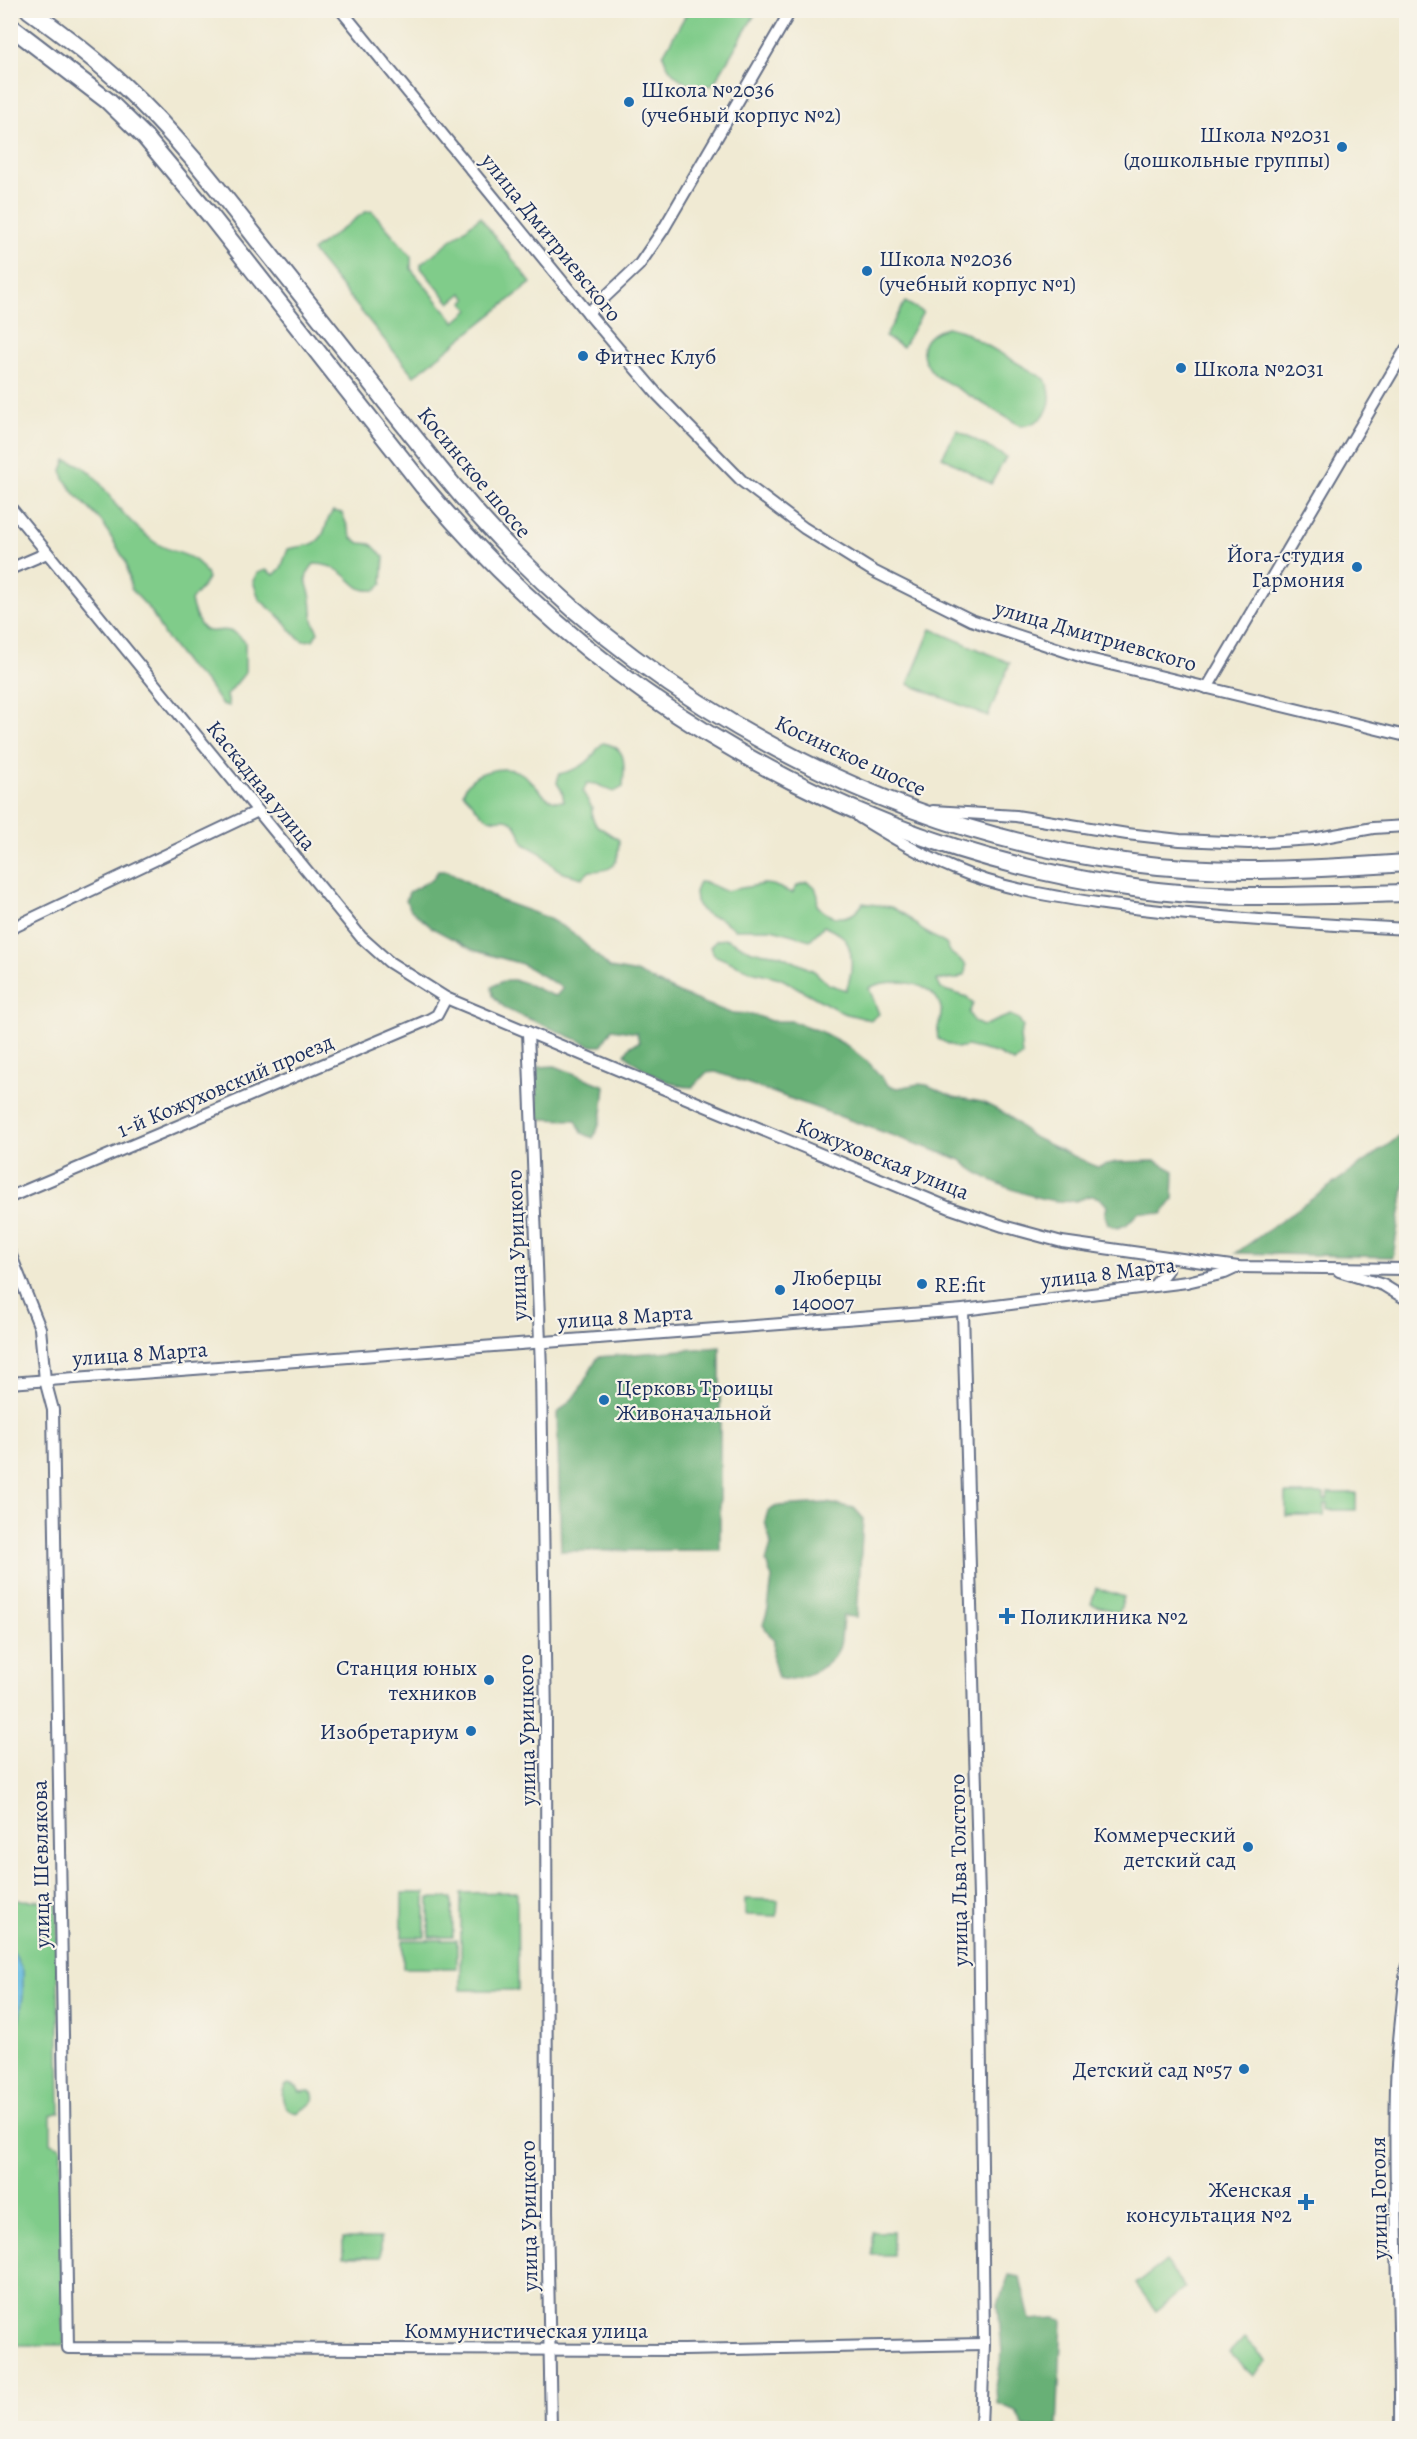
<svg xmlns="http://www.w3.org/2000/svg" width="1417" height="2439" font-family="Alegreya,serif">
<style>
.green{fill:#80cc8a;stroke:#4e7e74;stroke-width:1.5}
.forest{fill:#68b076;stroke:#42706a;stroke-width:1.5}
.water{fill:#62badf;stroke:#3e749e;stroke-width:1.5}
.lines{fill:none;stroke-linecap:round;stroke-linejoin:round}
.minor-casing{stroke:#667087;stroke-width:14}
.highway-casing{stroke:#667087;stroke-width:20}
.minor{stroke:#fff;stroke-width:10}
.highway{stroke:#fff;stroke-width:16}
.poi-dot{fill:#1f6fb2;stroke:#f7f3e8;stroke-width:2}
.labels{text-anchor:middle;stroke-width:4.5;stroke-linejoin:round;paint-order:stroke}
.poi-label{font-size:22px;fill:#1b2f5e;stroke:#f7f3e8;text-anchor:start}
.street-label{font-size:22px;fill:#1b2f5e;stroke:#f7f3e8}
</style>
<rect width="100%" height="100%" fill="#f7f3e8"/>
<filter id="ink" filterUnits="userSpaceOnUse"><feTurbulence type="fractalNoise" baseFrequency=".0167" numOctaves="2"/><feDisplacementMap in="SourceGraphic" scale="12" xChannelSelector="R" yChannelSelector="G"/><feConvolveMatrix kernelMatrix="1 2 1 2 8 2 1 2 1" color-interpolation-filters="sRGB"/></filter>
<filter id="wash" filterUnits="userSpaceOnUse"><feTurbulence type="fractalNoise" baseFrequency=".008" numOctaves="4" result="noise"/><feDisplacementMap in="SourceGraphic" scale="24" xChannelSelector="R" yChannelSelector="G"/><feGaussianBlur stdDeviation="1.35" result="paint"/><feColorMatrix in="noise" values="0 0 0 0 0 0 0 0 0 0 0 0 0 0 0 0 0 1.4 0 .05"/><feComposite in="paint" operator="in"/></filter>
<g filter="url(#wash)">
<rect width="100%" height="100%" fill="#f0ead3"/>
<g class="green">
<path d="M688,11H757L713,85C689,89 670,78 663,55Z"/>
<polygon points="372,211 411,256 411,269 455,322 469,310 463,302 467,299 462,293 450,303 421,268 421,264 480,217 531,283 414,376 312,251 365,212"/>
<polygon points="905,302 923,312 903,347 885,337"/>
<path d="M947,327L962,331L1045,379C1057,402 1047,423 1021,426L936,376C916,355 918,337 947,327Z"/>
<polygon points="957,430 1006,457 991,484 942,457"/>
<path d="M66,460C91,465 102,486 116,505C127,518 140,531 153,541C174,557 197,549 208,578C204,588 196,592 191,601C206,658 218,611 245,642V673L227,695L229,706L221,704L207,683L187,665L164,635L151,611L131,589L126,562L102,522L76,495L64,479L62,470Z"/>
<path d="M333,511L342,513L352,538L360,543L371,544L384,557L382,584L376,590C356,592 356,583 342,573C334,567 323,564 314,564C300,580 309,583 311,599C313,615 310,616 318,632L313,640L303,641L295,635L282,619L259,599L253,581L257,573L266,570L274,575L281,568L288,549C303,545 319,548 325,529C328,521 327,518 333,511Z"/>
<polygon points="931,629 1010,663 988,716 908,684"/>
<path d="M603,743C629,747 624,766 623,787L614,792L596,784L587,783L583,792L592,808V817L596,825L619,840C618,865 616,871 590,871L582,878L564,873L554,867L541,853L524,844C509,801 501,830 482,814C475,808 471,799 463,793C467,782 475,775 486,772C538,757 531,805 564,801L562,791L557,783L559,774C571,771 582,768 591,758C596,753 596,748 603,743Z"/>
<path d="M699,882L707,883L725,891L764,884L773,885L792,893L798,885L807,882L815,887L818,896L817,905C830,921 852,922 863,903L891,907L907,916L922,930L946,944L951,953L966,965L965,974L957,979L937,980L941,989L967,997L973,1004L969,1013L974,1022L983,1026L1010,1015L1019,1019L1023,1027L1020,1036L1022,1056L1014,1062L996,1053L967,1046L957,1048L938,1039C935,1026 943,1019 941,1008C935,980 889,977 869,988L879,1014L871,1020L843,1013L780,978L751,971L714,955L710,947L717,940L727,939L752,951L780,955L814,971L828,984L846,990C852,975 856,948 841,935C836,932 829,929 824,926L810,940L772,929H735L719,918L710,916L701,910L696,901L695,892Z"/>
<polygon points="1328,1493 1356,1493 1356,1510 1328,1510 1328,1504 1325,1504 1324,1516 1286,1516 1286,1494 1324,1494 1324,1500 1327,1500"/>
<polygon points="1096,1588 1124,1597 1119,1613 1091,1604"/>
<polygon points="517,1892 518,1990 461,1990 461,1893"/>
<rect x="402" y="1893" width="23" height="44"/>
<polygon points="429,1898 452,1898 453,1937 429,1937"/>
<polygon points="745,1899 778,1900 777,1916 745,1915"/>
<polygon points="11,1900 57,1901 60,2112 51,2115 51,2143 61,2147 64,2345 11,2345"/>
<rect x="403" y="1940" width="54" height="28"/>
<path d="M289,2084L297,2087L300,2092L310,2091L313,2094C316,2105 305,2107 297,2113C284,2110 278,2096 286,2085Z"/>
<rect x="872" y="2232" width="21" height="23"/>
<rect x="343" y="2238" width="38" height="19"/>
<polygon points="1165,2262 1185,2288 1156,2311 1136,2284"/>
<polygon points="1244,2338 1267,2361 1253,2376 1230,2353"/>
</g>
<g class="forest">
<path d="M438,871H448L499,900L546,917L572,932L610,968L638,973L683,995L730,1013L752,1014L771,1021H791L820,1031L846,1045L869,1063L889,1086L898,1088L918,1084L927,1085L954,1097L982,1102L1008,1115L1031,1136L1097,1167L1116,1162L1156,1161L1174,1171L1173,1200L1162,1214L1139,1212L1126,1225L1117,1228L1108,1224L1105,1215L1107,1206C1103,1201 1099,1196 1092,1196C1086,1196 1080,1201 1074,1201C1044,1205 982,1181 961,1160L716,1072L706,1073L693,1087C672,1088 640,1069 625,1054L630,1046L639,1042L637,1033L612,1029L601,1046H592L506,1009L493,996L492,987C518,969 530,990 556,996L563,988L522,964L473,950L432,928L411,910L406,901L409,892L433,879Z"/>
<path d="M555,1066L605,1086C603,1104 603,1122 593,1138L582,1133L576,1120L539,1119L535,1083L538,1067Z"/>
<polygon points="1406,1132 1406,1176 1393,1257 1236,1253"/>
<polygon points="720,1347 720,1550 561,1551 557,1414 577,1394 598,1357"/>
<path d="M827,1503L854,1508L863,1518L857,1617L843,1616C842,1625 842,1636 840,1645C834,1666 798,1684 778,1678L773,1659L774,1641L763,1625L768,1609L772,1578L766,1562L771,1544L765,1521L768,1511L777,1506Z"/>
<polygon points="1009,2275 1020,2277 1030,2320 1055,2318 1062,2320 1057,2428 1024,2428 1016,2411 997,2403 996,2387 1002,2352 998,2304"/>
</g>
<polygon class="water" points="11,1947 23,1971 23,1996 11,2074"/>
</g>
<g filter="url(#ink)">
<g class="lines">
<defs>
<g id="minor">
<polyline points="341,10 588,313 657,394 743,482 804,528 873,571 971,620 1089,659 1406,736"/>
<polyline points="588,313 639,265 663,230 791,10"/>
<polyline points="10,507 361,937 389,962 446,998 950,1208 1003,1226 1062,1242 1238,1267 1406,1269"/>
<polyline points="10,569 47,553"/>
<polyline points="1207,688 1406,349"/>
<polyline points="933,811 1016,816 1127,834 1180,840 1249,843 1313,839 1373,828 1406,826"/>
<path d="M859,817C890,836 921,855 955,869C999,888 1050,896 1097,903C1199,918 1303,923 1406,929"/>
<polyline points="10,929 258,811"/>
<polyline points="528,1032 541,1369 546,1722 547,2212 551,2428"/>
<polyline points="10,1197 428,1020 437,1015 446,998"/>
<polyline points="10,1253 40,1328 45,1380 53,1410 68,2348 684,2350 984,2344"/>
<polyline points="1339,1271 1383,1285 1406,1299"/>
<polyline points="1154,1286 1167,1270 1163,1260 1157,1257"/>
<polyline points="963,1310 979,1898 984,2344 981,2428"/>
<polyline points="10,1383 963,1310 1187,1282 1225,1273 1238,1267"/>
<path d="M1400,2428C1401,2314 1393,2200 1396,2086C1397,2047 1403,2007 1406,1968"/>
</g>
<g id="highway">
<path d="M29,10C61,33 94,58 123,85C174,132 216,186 258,240C301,294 344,348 386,402C427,453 467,506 514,553C678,719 901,834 1132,863C1223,875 1315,869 1406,863"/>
<path d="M10,26L108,101L145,137L210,215L423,486C603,702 854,849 1134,888C1224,901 1316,895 1406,893"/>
</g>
</defs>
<use href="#minor" class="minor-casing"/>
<use href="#highway" class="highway-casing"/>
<use href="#minor" class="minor"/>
<use href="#highway" class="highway"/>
</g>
</g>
<g class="poi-dot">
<circle cx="629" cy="102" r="6"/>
<circle cx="1342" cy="147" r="6"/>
<circle cx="867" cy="271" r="6"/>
<circle cx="583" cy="356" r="6"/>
<circle cx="1181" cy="368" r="6"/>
<circle cx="1357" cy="567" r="6"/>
<circle cx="922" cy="1284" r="6"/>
<circle cx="780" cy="1290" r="6"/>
<circle cx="604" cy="1400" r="6"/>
<path d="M1004 1607h6v6h6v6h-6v6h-6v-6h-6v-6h6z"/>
<circle cx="489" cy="1680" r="6"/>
<circle cx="471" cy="1731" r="6"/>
<circle cx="1248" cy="1847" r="6"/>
<circle cx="1244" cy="2069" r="6"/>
<path d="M1303 2193h6v6h6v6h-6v6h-6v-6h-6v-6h6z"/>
</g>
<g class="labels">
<g class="poi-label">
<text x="641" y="97">Школа №2036<tspan x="641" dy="25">(учебный корпус №2)</tspan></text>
<text x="1330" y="142" text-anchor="end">Школа №2031<tspan x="1330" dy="25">(дошкольные группы)</tspan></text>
<text x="879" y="266">Школа №2036<tspan x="879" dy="25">(учебный корпус №1)</tspan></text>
<text x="595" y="364">Фитнес Клуб</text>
<text x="1193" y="376">Школа №2031</text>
<text x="1345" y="562" text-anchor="end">Йога-студия<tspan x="1345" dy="25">Гармония</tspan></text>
<text x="792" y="1285">Люберцы<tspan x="792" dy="25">140007</tspan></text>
<text x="934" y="1292">RE:fit</text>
<text x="616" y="1395">Церковь Троицы<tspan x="616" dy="25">Живоначальной</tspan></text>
<text x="1020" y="1624">Поликлиника №2</text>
<text x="477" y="1675" text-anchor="end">Станция юных<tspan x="477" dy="25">техников</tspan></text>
<text x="459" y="1739" text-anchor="end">Изобретариум</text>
<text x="1236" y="1842" text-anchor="end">Коммерческий<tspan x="1236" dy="25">детский сад</tspan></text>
<text x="1232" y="2077" text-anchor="end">Детский сад №57</text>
<text x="1292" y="2197" text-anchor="end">Женская<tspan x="1292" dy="25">консультация №2</tspan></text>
</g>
<g class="street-label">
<text transform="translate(552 237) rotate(51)" y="8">улица Дмитриевского</text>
<text transform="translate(475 472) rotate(50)" y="8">Косинское шоссе</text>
<text transform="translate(1096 635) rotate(16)" y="8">улица Дмитриевского</text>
<text transform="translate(851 755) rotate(25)" y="8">Косинское шоссе</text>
<text transform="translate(262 785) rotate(51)" y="8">Каскадная улица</text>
<text transform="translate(225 1085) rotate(-23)" y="8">1-й Кожуховский проезд</text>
<text transform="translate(883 1158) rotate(22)" y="8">Кожуховская улица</text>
<text transform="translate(516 1245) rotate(-92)" y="8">улица Урицкого</text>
<text transform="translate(1108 1272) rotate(-7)" y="8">улица 8 Марта</text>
<text transform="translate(625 1316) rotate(-4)" y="8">улица 8 Марта</text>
<text transform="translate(140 1353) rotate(-4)" y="8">улица 8 Марта</text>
<text transform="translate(526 1730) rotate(-91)" y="8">улица Урицкого</text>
<text transform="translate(40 1864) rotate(-91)" y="8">улица Шевлякова</text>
<text transform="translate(958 1870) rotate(-91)" y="8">улица Льва Толстого</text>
<text transform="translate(1378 2198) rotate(-91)" y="8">улица Гоголя</text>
<text transform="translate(528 2216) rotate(-91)" y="8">улица Урицкого</text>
<text x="526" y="2338">Коммунистическая улица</text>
</g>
</g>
<rect width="1417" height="2439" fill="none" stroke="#f7f3e8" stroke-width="36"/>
</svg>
